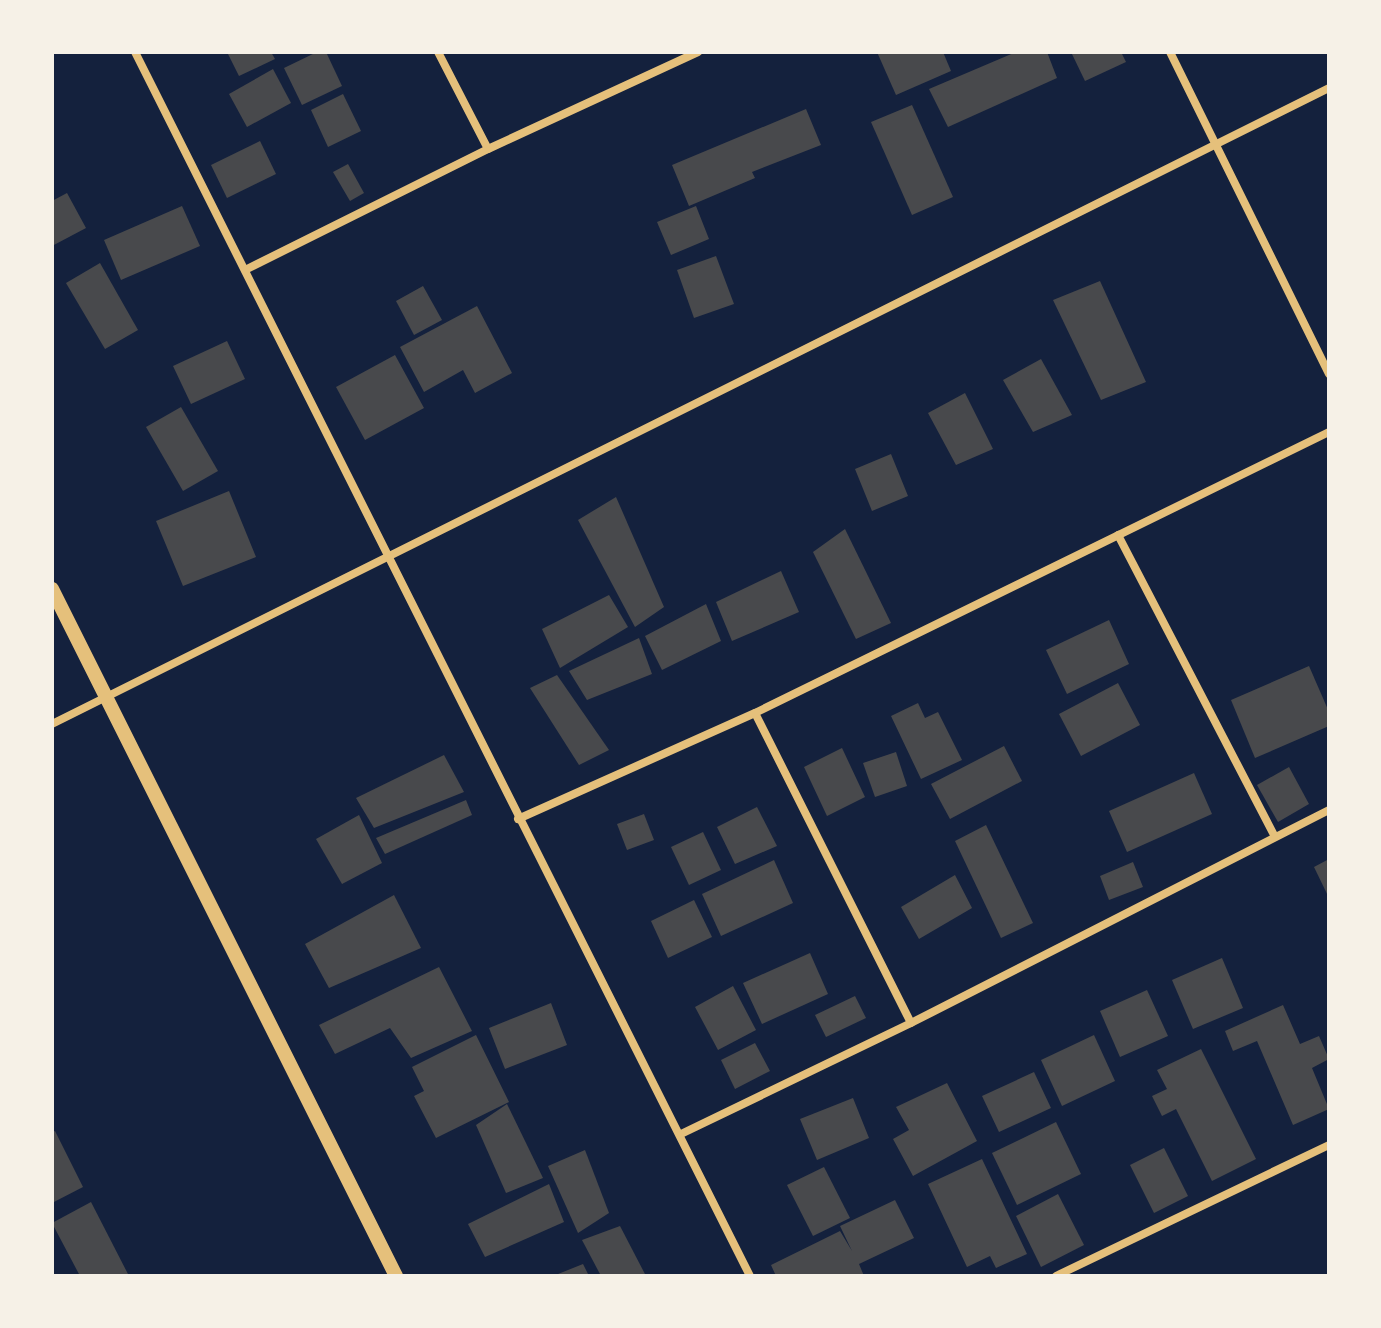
<svg xmlns="http://www.w3.org/2000/svg" width="1381" height="1328" font-family="Helvetica,sans-serif">
<style>
.building{fill:#48494c}
.lines{fill:none;stroke-linecap:round;stroke-linejoin:round}
.minor{stroke:#e5c07b;stroke-width:8}
.tertiary{stroke:#e5c07b;stroke-width:14}
</style>
<rect width="100%" height="100%" fill="#14213d"/>
<g class="building">
<polygon points="227,52 271,52 275,59 239,76"/>
<polygon points="317,52 326,52 342,86 302,105 284,68"/>
<polygon points="877,52 943,52 951,71 896,95"/>
<polygon points="1016,52 1047,52 1057,78 948,127 929,89"/>
<polygon points="1071,52 1121,52 1126,62 1085,81"/>
<polygon points="273,69 291,103 247,127 229,94"/>
<polygon points="343,94 361,131 328,147 311,110"/>
<polygon points="912,105 953,197 912,215 871,122"/>
<polygon points="806,109 821,145 752,172 755,178 689,206 672,165"/>
<polygon points="260,141 276,174 227,198 211,165"/>
<polygon points="348,164 364,193 350,201 333,172"/>
<polygon points="67,193 86,228 52,246 52,201"/>
<polygon points="182,206 200,246 121,280 104,240"/>
<polygon points="696,206 709,239 671,255 657,222"/>
<polygon points="716,256 734,304 694,318 677,270"/>
<polygon points="100,263 138,330 105,349 66,283"/>
<polygon points="1100,281 1146,382 1101,400 1053,300"/>
<polygon points="423,286 442,320 414,335 396,301"/>
<polygon points="477,306 512,373 475,393 463,370 424,392 400,347"/>
<polygon points="227,341 245,379 191,404 173,366"/>
<polygon points="395,355 424,408 365,440 336,387"/>
<polygon points="1041,359 1072,415 1033,432 1003,380"/>
<polygon points="965,393 993,449 956,465 928,413"/>
<polygon points="181,407 218,471 183,491 146,427"/>
<polygon points="891,454 908,496 872,511 855,469"/>
<polygon points="229,491 256,557 183,586 156,521"/>
<polygon points="616,497 664,607 635,627 578,520"/>
<polygon points="845,529 891,623 856,639 813,552"/>
<polygon points="781,571 799,612 732,641 716,602"/>
<polygon points="609,595 628,627 560,668 542,629"/>
<polygon points="706,604 721,641 662,670 645,636"/>
<polygon points="1109,620 1129,664 1067,694 1046,650"/>
<polygon points="639,638 652,674 587,700 569,671"/>
<polygon points="1309,666 1329,712 1329,726 1255,758 1231,700"/>
<polygon points="557,675 609,750 579,765 530,688"/>
<polygon points="1118,683 1140,725 1081,756 1059,714"/>
<polygon points="918,703 925,718 938,712 962,760 921,779 891,716"/>
<polygon points="1004,746 1022,781 950,819 931,784"/>
<polygon points="842,748 865,797 827,816 804,767"/>
<polygon points="896,752 907,786 875,797 863,763"/>
<polygon points="444,755 464,792 374,828 356,798"/>
<polygon points="1289,767 1309,804 1278,822 1257,785"/>
<polygon points="1194,773 1212,814 1127,852 1109,811"/>
<polygon points="466,800 472,815 385,854 376,838"/>
<polygon points="757,807 777,846 735,864 717,827"/>
<polygon points="644,814 654,840 627,850 617,824"/>
<polygon points="359,815 382,863 342,884 316,839"/>
<polygon points="986,825 1033,923 1001,938 955,841"/>
<polygon points="703,832 721,870 689,885 671,847"/>
<polygon points="1329,859 1329,898 1314,867"/>
<polygon points="774,860 793,903 721,936 702,894"/>
<polygon points="1133,862 1143,887 1109,900 1100,876"/>
<polygon points="955,875 972,908 919,939 901,907"/>
<polygon points="394,895 421,948 329,988 305,944"/>
<polygon points="694,900 712,937 668,958 651,921"/>
<polygon points="810,953 828,994 762,1024 743,983"/>
<polygon points="1222,958 1243,1008 1193,1029 1172,980"/>
<polygon points="439,967 472,1031 411,1058 390,1028 335,1054 319,1025"/>
<polygon points="733,986 756,1030 718,1050 695,1007"/>
<polygon points="1147,990 1168,1036 1120,1057 1100,1011"/>
<polygon points="855,996 866,1018 826,1037 815,1015"/>
<polygon points="551,1003 567,1045 505,1069 489,1028"/>
<polygon points="1283,1005 1300,1044 1319,1036 1329,1059 1312,1068 1329,1109 1293,1125 1257,1041 1233,1051 1225,1031"/>
<polygon points="476,1035 509,1102 436,1138 414,1096 424,1091 412,1067"/>
<polygon points="1094,1035 1115,1081 1062,1106 1041,1060"/>
<polygon points="755,1043 770,1071 735,1089 721,1060"/>
<polygon points="1201,1049 1256,1159 1212,1181 1176,1109 1162,1116 1152,1096 1167,1089 1157,1070"/>
<polygon points="1034,1072 1051,1108 999,1132 982,1096"/>
<polygon points="947,1083 977,1141 913,1176 893,1139 909,1130 896,1107"/>
<polygon points="853,1098 869,1138 817,1160 800,1119"/>
<polygon points="507,1104 543,1178 506,1193 476,1125"/>
<polygon points="1056,1122 1081,1174 1017,1205 992,1153"/>
<polygon points="55,1131 83,1187 52,1203 52,1132"/>
<polygon points="1164,1148 1188,1196 1154,1213 1130,1165"/>
<polygon points="585,1150 609,1213 578,1233 548,1166"/>
<polygon points="982,1159 1027,1254 996,1268 990,1256 967,1267 928,1184"/>
<polygon points="824,1167 850,1218 813,1236 787,1185"/>
<polygon points="549,1184 564,1222 485,1257 468,1224"/>
<polygon points="1058,1194 1084,1245 1041,1267 1016,1216"/>
<polygon points="895,1200 914,1238 859,1264 864,1276 776,1276 771,1265 840,1231 852,1251 840,1226"/>
<polygon points="91,1202 129,1276 80,1276 52,1223"/>
<polygon points="620,1226 646,1276 601,1276 582,1240"/>
<polygon points="583,1264 589,1276 553,1276"/>
</g>
<g class="lines">
<g class="minor">
<polyline points="135,52 750,1276"/>
<polyline points="438,52 488,149"/>
<polyline points="1170,52 1329,374"/>
<polyline points="245,270 488,149 698,52"/>
<polyline points="1118,535 1274,835"/>
<polyline points="755,713 911,1023"/>
<polyline points="52,724 1329,88"/>
<polyline points="518,819 755,713 1329,432"/>
<polyline points="681,1134 911,1023 1329,810"/>
<polyline points="1056,1276 1329,1145"/>
</g>
<polyline class="tertiary" points="52,589 396,1276"/>
</g>
<rect width="1381" height="1328" fill="none" stroke="#f6f1e7" stroke-width="108"/>
</svg>
